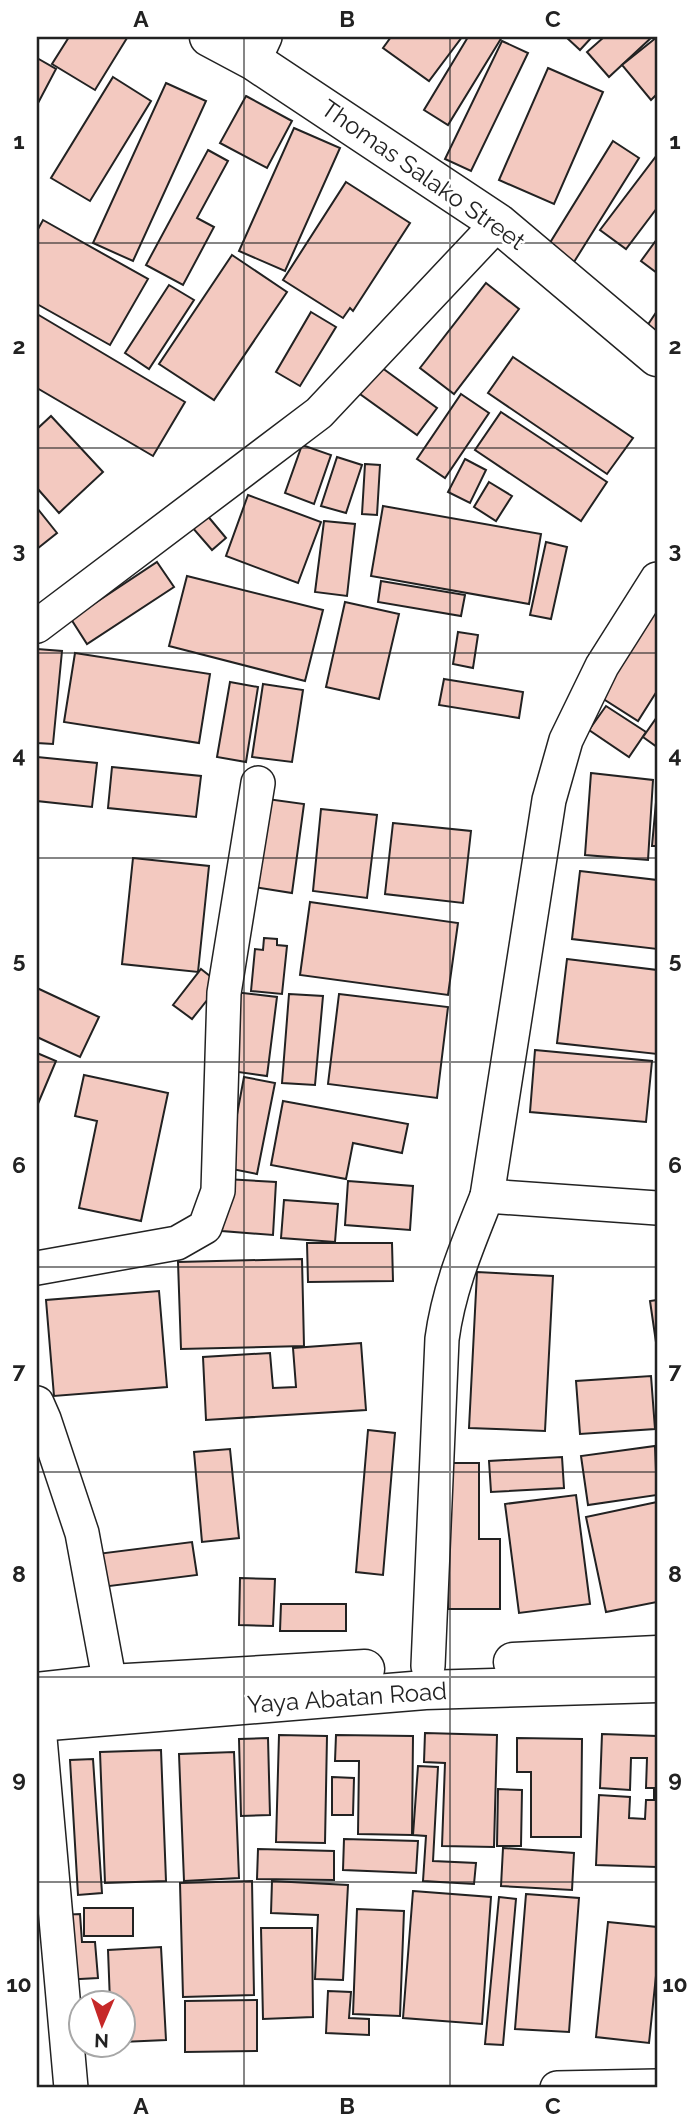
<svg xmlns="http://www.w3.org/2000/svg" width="694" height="2125" font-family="Raleway,sans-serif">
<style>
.building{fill:#f3c9c0;stroke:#222;stroke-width:2}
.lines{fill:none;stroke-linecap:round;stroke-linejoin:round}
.street-casing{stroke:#222;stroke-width:36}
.secondary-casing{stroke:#222;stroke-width:41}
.street{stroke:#fff;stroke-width:33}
.secondary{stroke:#fff;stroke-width:38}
.grid{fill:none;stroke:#222;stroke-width:2;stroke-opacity:0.55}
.labels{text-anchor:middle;stroke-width:5;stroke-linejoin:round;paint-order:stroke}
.street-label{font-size:24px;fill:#222;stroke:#fff}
.neatline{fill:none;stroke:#222;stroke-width:2.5}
.grid-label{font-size:23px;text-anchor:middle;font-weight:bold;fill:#222}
</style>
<rect width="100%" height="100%" fill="#fff"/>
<g class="building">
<polygon points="69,37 127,38 95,90 52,64"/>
<polygon points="391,37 462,37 429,81 383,48"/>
<polygon points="468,37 502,37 448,125 424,110"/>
<polygon points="566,37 592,37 580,50"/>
<polygon points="604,37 652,37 609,77 587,52"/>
<polygon points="657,37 657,94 651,100 622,65"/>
<polygon points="502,41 528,53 471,171 445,159"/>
<polygon points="37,58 56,69 37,105"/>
<polygon points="548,68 603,92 554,204 499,180"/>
<polygon points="113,77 151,101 90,201 51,178"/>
<polygon points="166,83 206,101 133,261 93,243"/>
<polygon points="246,96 292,121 267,168 220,143"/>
<polygon points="294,128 340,148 285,271 239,251"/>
<polygon points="613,141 639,158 574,262 548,246"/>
<polygon points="208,150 228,161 197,218 214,227 183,285 146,265"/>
<polygon points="657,155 657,208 626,249 600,230"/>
<polygon points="346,182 410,223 353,311 350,308 343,318 283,280"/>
<polygon points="43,220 148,279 110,345 37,304 37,231"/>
<polygon points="657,239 657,273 641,261"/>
<polygon points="232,255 287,292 214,400 159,364"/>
<polygon points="486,283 519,309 454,394 420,368"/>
<polygon points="169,285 194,300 149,369 125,353"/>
<polygon points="657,311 657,333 647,326"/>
<polygon points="311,312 336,327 300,386 276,372"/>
<polygon points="37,314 185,402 153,456 37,388"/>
<polygon points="513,357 633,438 607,474 488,393"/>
<polygon points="374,362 437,408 417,435 353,389"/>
<polygon points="461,394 489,413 445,478 417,459"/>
<polygon points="501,412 607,482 581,521 475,450"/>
<polygon points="51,416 103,472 59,513 37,488 37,429"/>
<polygon points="302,445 331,455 314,504 285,493"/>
<polygon points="337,457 362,465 346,513 321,506"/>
<polygon points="465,459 486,470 470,503 448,492"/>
<polygon points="365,464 380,465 377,515 362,514"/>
<polygon points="489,482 512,496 496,521 474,507"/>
<polygon points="248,495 321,522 298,583 226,556"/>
<polygon points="383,506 541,534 529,604 371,576"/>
<polygon points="37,508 57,533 37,549"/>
<polygon points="206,514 226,538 212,550 191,526"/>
<polygon points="324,521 355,524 347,596 315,592"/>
<polygon points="546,542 567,547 551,619 530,615"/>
<polygon points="157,562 174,587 87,644 71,619"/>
<polygon points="187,576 323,610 305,681 169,646"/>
<polygon points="381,581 465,595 461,616 378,602"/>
<polygon points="657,594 657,691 638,721 594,693"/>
<polygon points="345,602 399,614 379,699 326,687"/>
<polygon points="458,632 478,635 473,668 453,664"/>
<polygon points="37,649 62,651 53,744 37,743"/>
<polygon points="75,653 210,674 199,743 64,722"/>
<polygon points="444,679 523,692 519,718 439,705"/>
<polygon points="230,682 258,687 246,762 217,757"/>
<polygon points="263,684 303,690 292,762 252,757"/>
<polygon points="606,706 646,732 629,757 589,730"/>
<polygon points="657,717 657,747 643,737"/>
<polygon points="37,757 97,763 92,807 37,801"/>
<polygon points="112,767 201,776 196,817 108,808"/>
<polygon points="591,773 653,780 648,860 585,855"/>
<polygon points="657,791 657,846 652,846"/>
<polygon points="260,798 304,804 292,893 248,886"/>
<polygon points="321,809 377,815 367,898 313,891"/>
<polygon points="393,823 471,831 463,903 385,894"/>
<polygon points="133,858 209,866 198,972 122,964"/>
<polygon points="580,871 657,880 657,949 572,939"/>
<polygon points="310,902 458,923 448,995 300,975"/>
<polygon points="264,938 277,939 277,945 287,946 282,994 251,991 255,949 263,950"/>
<polygon points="567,959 657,970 657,1054 557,1043"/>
<polygon points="201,969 220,984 192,1019 173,1005"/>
<polygon points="37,988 99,1017 80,1057 37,1037"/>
<polygon points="234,992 277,997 267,1076 224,1070"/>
<polygon points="289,994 323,996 315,1085 282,1083"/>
<polygon points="339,994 448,1007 437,1098 328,1084"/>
<polygon points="535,1050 652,1061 646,1122 530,1112"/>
<polygon points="37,1053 56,1061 37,1106"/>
<polygon points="84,1075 168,1093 141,1221 79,1208 97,1121 75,1116"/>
<polygon points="244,1077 275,1083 257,1174 227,1168"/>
<polygon points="283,1101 408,1124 402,1153 353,1143 346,1179 271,1165"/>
<polygon points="225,1179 276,1182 273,1235 222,1231"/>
<polygon points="348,1181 413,1186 410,1230 345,1225"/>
<polygon points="284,1200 338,1204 335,1242 281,1238"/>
<polygon points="307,1243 392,1243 393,1281 308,1282"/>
<polygon points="302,1259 304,1346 181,1349 178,1262"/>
<polygon points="477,1272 553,1276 545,1431 469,1428"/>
<polygon points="159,1291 167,1387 54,1396 46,1300"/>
<polygon points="657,1300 657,1349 650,1301"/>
<polygon points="361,1343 366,1410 206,1420 203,1357 270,1353 273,1388 296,1387 293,1348"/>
<polygon points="651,1376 655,1429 580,1434 576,1381"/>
<polygon points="368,1430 395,1433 383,1575 356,1572"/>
<polygon points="655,1446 657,1495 588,1505 581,1456"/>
<polygon points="230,1449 239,1538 202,1542 194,1452"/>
<polygon points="562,1457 564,1488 491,1492 489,1461"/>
<polygon points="449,1463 479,1463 479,1539 500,1539 500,1609 448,1609"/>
<polygon points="576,1495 590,1604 519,1613 505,1504"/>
<polygon points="657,1502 657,1602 606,1612 586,1517"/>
<polygon points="192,1542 197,1575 102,1587 97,1554"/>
<polygon points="240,1578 275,1579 273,1626 239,1625"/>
<polygon points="281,1604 346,1604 346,1631 280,1631"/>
<polygon points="425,1733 497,1735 494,1847 442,1846 445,1763 424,1762"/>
<polygon points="602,1734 657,1736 657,1867 596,1865 599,1795 630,1797 629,1818 645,1819 646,1800 654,1800 654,1788 646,1788 647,1758 631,1758 630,1790 600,1788"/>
<polygon points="279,1735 327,1736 325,1843 276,1842"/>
<polygon points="336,1735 413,1736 412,1835 358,1834 359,1761 335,1761"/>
<polygon points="268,1738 270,1815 241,1816 239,1739"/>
<polygon points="517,1738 582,1739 581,1837 531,1837 531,1772 517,1772"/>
<polygon points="161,1750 166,1881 105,1883 100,1752"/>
<polygon points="234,1752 239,1878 184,1881 179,1754"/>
<polygon points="93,1759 102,1893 78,1895 70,1760"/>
<polygon points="418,1766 438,1767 433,1861 476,1863 474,1884 423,1881 426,1836 413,1835"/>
<polygon points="332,1777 354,1778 353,1815 332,1815"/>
<polygon points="498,1789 522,1790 521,1846 497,1846"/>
<polygon points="344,1839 418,1841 416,1873 343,1870"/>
<polygon points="503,1848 574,1853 572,1890 501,1886"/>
<polygon points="258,1849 334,1851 334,1880 257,1879"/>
<polygon points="252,1881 254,1995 183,1997 180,1883"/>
<polygon points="272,1881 348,1885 343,1980 315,1979 318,1915 271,1913"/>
<polygon points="413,1891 491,1897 482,2024 403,2018"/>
<polygon points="526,1894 579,1898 569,2032 515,2029"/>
<polygon points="499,1897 516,1899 503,2045 485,2044"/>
<rect x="84" y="1908" width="49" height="28"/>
<polygon points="357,1909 404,1911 400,2016 353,2014"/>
<polygon points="80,1914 82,1942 95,1942 98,1978 62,1980 59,1915"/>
<polygon points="608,1922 657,1927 657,1966 649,2043 596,2037"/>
<polygon points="261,1928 312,1928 313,2017 263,2019"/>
<polygon points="161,1947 166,2040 122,2042 122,2002 110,2002 108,1950"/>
<polygon points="328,1991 351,1992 349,2018 369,2019 369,2035 326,2033"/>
<polygon points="257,2000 257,2051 185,2052 185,2001"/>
</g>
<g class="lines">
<defs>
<g id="street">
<polyline points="254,61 265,37"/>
<polyline points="657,579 602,666 566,740 549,800 487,1196 657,1208"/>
<polyline points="37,626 319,413 498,223"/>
<polyline points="37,1268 177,1243 205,1227 218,1191 224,993 258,783"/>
<polyline points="37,1403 44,1419 82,1533 110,1684"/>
<path d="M428,1666L442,1339C449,1287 468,1244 487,1196"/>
<polyline points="37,1704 71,2088"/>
<polyline points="557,2088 657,2086"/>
</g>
<g id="secondary">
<polyline points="209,37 254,61 498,223 657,357"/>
<polyline points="513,1662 657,1655"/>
<polyline points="37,1692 110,1684 365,1669"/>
<polyline points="37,1722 425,1690 657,1683"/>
</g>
</defs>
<use href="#street" class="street-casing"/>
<use href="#secondary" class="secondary-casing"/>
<use href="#street" class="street"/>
<use href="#secondary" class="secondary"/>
</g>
<path class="grid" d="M244,37V2088M450,37V2088M37,243H657M37,448H657M37,653H657M37,858H657M37,1062H657M37,1267H657M37,1472H657M37,1677H657M37,1882H657"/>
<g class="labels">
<g class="street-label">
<text transform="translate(423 175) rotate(35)" y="8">Thomas Salako Street</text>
<text transform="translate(347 1698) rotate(-4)" y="8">Yaya Abatan Road</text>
</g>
</g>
<rect width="694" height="2125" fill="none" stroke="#ffffff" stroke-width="77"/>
<g transform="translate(102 2024) rotate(182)"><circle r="33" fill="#ffffff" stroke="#a7a7a7" stroke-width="2"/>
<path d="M0-5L12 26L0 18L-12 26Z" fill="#c62828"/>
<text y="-10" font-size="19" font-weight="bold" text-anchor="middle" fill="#222222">N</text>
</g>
<rect x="38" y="38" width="618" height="2048" class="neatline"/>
<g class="grid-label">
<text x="141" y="27">A</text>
<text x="347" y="27">B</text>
<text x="553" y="27">C</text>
<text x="19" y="149">1</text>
<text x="675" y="149">1</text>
<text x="19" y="354">2</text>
<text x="675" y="354">2</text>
<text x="19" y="558">3</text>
<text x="675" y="558">3</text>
<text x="19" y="763">4</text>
<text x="675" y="763">4</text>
<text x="19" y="968">5</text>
<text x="675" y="968">5</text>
<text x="19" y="1173">6</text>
<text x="675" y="1173">6</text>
<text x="19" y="1378">7</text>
<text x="675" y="1378">7</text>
<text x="19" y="1582">8</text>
<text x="675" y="1582">8</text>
<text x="19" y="1787">9</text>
<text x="675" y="1787">9</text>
<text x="19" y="1992">10</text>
<text x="675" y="1992">10</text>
<text x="141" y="2114">A</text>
<text x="347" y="2114">B</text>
<text x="553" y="2114">C</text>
</g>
</svg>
